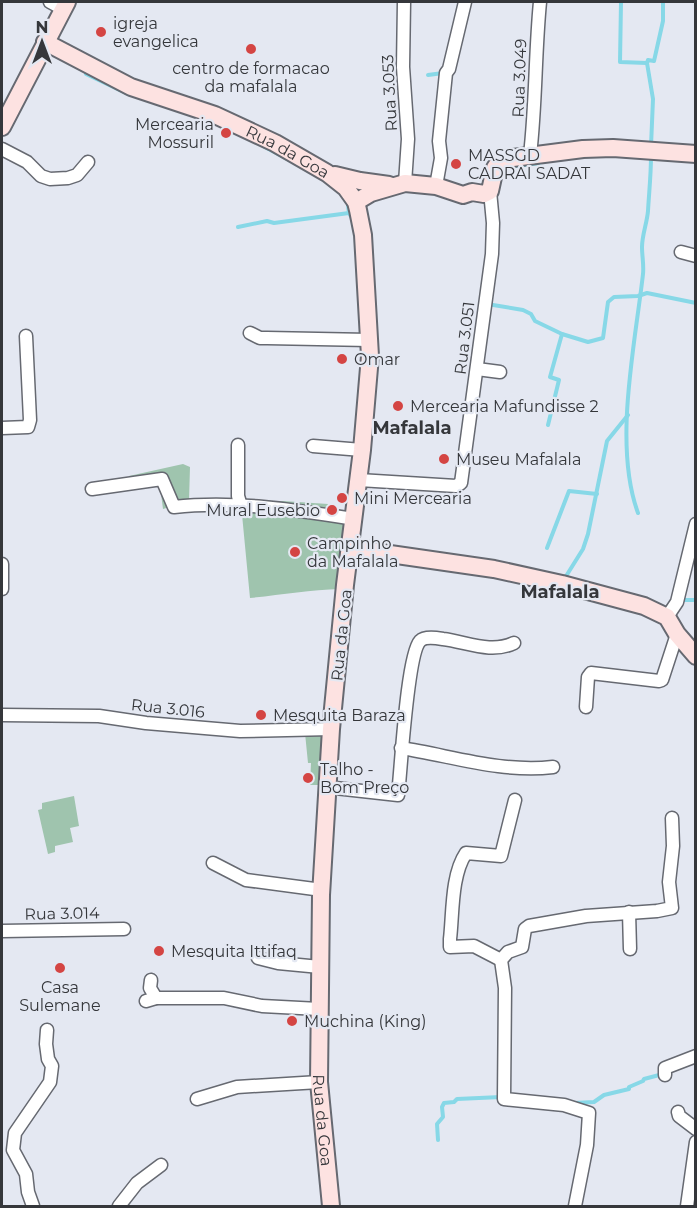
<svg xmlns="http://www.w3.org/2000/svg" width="697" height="1208" font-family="Montserrat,sans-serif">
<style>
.green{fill:#9fc4ae}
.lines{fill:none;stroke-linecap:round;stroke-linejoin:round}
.stream{stroke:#87d8e7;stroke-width:4}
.street-casing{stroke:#666971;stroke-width:15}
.secondary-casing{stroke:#666971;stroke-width:20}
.street{stroke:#fff;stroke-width:12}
.secondary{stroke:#fde2e1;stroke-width:16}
.poi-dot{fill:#d44543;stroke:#e4e8f2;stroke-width:2}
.labels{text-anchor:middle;stroke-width:4.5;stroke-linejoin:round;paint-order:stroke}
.poi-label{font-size:16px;fill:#35373b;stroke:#e4e8f2;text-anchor:start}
.street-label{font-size:16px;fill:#35373b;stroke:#e4e8f2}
.neighbourhood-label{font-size:18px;font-weight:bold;fill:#35373b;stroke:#e4e8f2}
</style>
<rect width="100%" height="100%" fill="#e4e8f2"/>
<g class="green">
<polygon points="183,464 190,467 189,501 163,509 160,486 129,486 129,476"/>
<path d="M283,501L328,504V509L336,510V514H347L340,589C310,590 280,595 250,598L241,504Z"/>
<polygon points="305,733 325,734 322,785 310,785 311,763 308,763"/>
<polygon points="74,796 79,826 70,828 73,842 55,846 55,852 48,854 38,810 42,809 42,803"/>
</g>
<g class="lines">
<g class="stream">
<polyline points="621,2 620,62 647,63 648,60 654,61 663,21 663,2"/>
<polyline points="647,63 653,99 651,146"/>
<polyline points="86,74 128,94"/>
<polyline points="428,75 443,73"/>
<polyline points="263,146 291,161"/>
<polyline points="517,166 540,163"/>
<polyline points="348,205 349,213 353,220"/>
<polyline points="238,227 267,221 274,223 349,213"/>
<polyline points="487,304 523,310 531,314 535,321 562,334"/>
<polyline points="548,425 559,380 550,377 562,334 588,342 603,338 608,302 614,297 638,296 647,293 696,303"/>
<path d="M638,513C613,445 635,345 643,274C644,265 642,256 642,247C642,235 647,223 648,211C649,193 651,175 651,156"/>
<polyline points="547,548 569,491 597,494"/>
<polyline points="563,581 583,549 588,534 607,441 628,415"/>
<polyline points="681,600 696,600"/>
<polyline points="574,1103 594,1102 604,1095 629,1089 629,1087 643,1081 644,1079 663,1074"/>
<polyline points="438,1140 437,1124 443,1117 442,1107 444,1103 454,1102 457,1099 501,1097"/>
</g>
<defs>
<g id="street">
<polyline points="50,2 63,9"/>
<polyline points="404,2 403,67 408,139 405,183"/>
<polyline points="2,149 27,162 41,176 50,179 68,178 77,175 88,162"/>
<path d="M530,155C536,104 535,53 540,2"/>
<polyline points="436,186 441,158 439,141 446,73 449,69 465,2"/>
<polyline points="681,252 696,256"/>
<polyline points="250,333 260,338 267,338 369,340"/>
<polyline points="477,369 500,372"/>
<polyline points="2,428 28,427 30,420 26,336"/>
<polyline points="238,445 238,496 241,506"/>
<polyline points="313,446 362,450"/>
<polyline points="359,480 456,486 461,483 492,254 493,223 490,191"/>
<path d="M92,489L162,479L174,507C233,500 296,510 354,519"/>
<polyline points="2,564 2,589"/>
<polyline points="667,617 677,602 696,524"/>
<polyline points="586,707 588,677 591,673 659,681 662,680 677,634"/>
<polyline points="2,715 99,716 146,723 240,731 331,729"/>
<path d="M401,748C452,756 502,773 553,767"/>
<path d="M326,787L398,795C401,770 407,655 420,641C425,636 437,638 443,639C467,642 491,654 514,643"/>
<polyline points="213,863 246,880 322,890"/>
<polyline points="629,912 630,949"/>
<polyline points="2,931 124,929"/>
<polyline points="258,958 278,963 320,967"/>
<path d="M501,960L474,946L450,947V939C453,914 451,875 466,853L501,856L515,800"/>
<polyline points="151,980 150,988 156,998"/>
<polyline points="146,1001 156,998 224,998 262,1006 319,1009"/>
<polyline points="665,1075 665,1068 696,1056"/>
<polyline points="197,1099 237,1087 319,1082"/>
<polyline points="678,1112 679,1116 696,1129"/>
<polyline points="33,1206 28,1192 26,1174 13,1150 15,1133 50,1082 52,1066 48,1059 46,1044 47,1030"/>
<polyline points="119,1206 137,1183 161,1165"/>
<polyline points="575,1206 587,1145 589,1113 564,1105 504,1099 505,988 501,960 508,952 522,947 525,929 529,926 586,916 657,911 672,908 669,882 673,846 672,818"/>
<polyline points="687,1206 696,1142"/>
</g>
<g id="secondary">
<path id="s1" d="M45,42L131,87L215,115L275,143L327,173L346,188L356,202L358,210L363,235L370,356L362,450L345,585L331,729L321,895L319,1082L331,1206"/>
<polyline points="2,127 67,2"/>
<polyline points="335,175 360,181 389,185"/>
<polyline points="356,202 371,193 405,183 436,186 463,195 472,192 484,194 490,191 495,168 499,162 505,159 583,149 613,148 696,154"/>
<polyline points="351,546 383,553 494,569 562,584 644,606 667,617 677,634 696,656"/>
</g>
</defs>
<use href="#street" class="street-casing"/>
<use href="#secondary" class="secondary-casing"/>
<use href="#street" class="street"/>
<use href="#secondary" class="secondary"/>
</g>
<g class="poi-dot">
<circle cx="101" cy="32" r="6"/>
<circle cx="251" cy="49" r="6"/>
<circle cx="226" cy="133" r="6"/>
<circle cx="456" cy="164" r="6"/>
<circle cx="342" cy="359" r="6"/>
<circle cx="398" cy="406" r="6"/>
<circle cx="444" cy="459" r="6"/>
<circle cx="342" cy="498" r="6"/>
<circle cx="332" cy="510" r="6"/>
<circle cx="295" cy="552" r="6"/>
<circle cx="261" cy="715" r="6"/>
<circle cx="308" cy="778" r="6"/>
<circle cx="159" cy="951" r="6"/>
<circle cx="60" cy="968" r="6"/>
<circle cx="292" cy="1021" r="6"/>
</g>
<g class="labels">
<g class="poi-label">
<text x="113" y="29">igreja<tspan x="113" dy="18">evangelica</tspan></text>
<text x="251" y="74" text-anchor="middle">centro de formacao<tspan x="251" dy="18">da mafalala</tspan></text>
<text x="214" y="130" text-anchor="end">Mercearia<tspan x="214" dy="18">Mossuril</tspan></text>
<text x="468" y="161">MASSGD<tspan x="468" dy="18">CADRAI SADAT</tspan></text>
<text x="354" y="365">Omar</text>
<text x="410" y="412">Mercearia Mafundisse 2</text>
<text x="456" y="465">Museu Mafalala</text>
<text x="354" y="504">Mini Mercearia</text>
<text x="320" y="516" text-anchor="end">Mural Eusebio</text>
<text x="307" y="549">Campinho<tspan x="307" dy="18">da Mafalala</tspan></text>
<text x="273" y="721">Mesquita Baraza</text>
<text x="320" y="775">Talho -<tspan x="320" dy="18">Bom Preço</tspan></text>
<text x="171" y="957">Mesquita Ittifaq</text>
<text x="60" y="993" text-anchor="middle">Casa<tspan x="60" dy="18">Sulemane</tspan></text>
<text x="304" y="1027">Muchina (King)</text>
</g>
<g class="street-label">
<text transform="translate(519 78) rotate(-88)" y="6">Rua 3.049</text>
<text transform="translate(389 93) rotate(-93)" y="6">Rua 3.053</text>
<text dy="6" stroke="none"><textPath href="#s1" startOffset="267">Rua da Goa</textPath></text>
<text transform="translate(464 338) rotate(-83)" y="6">Rua 3.051</text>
<text transform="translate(341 635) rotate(-84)" y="6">Rua da Goa</text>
<text transform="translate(168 708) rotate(6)" y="6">Rua 3.016</text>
<text transform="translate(62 913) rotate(-1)" y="6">Rua 3.014</text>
<text dy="6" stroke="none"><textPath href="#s1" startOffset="1275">Rua da Goa</textPath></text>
</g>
<g class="neighbourhood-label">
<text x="412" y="434">Mafalala</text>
<text x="560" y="598">Mafalala</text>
</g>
</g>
<rect width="697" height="1208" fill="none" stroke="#35373b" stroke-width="6"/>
<g transform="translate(42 42)" stroke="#e4e8f2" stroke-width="4.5" paint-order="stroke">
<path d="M0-4.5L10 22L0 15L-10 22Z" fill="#35373b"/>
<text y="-9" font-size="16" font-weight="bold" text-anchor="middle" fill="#35373b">N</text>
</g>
</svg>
